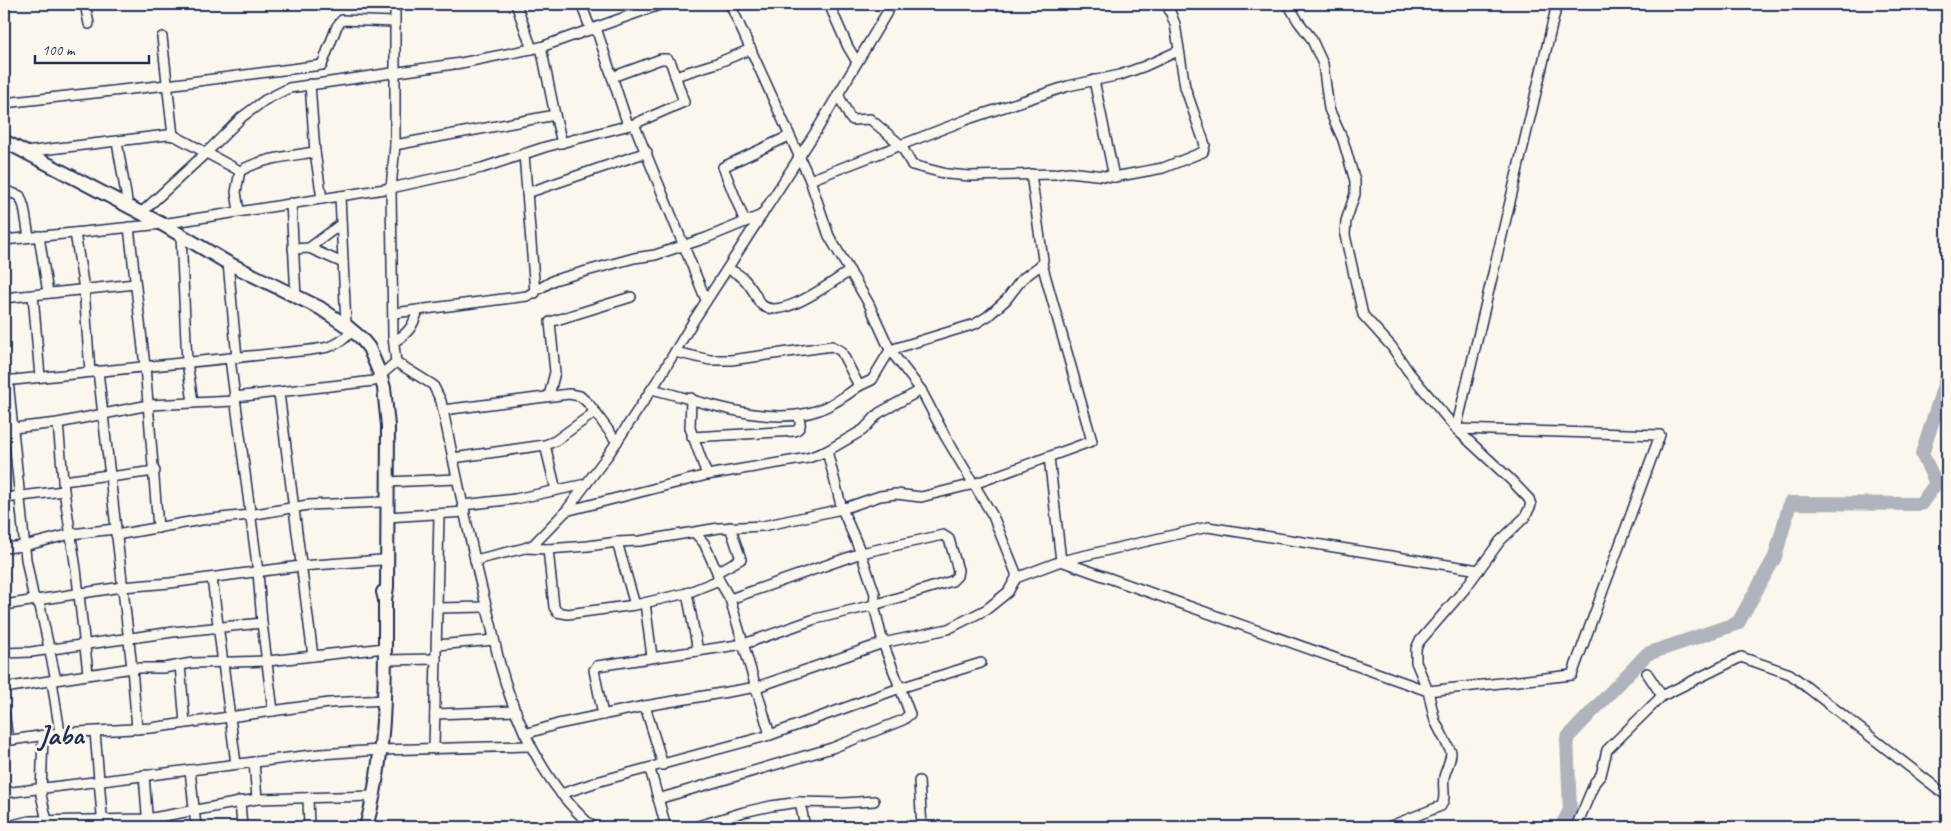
<svg xmlns="http://www.w3.org/2000/svg" width="1951" height="831" font-family="Caveat,sans-serif">
<style>
.lines{fill:none;stroke-linecap:round;stroke-linejoin:round}
.river{stroke:#afb3bb;stroke-width:14}
.street-casing{stroke:#1b2f5e;stroke-width:12}
.secondary-casing{stroke:#1b2f5e;stroke-width:16}
.street{stroke:#fbf7ec;stroke-width:9}
.secondary{stroke:#fbf7ec;stroke-width:12}
.labels{text-anchor:middle;stroke-width:5;stroke-linejoin:round;paint-order:stroke}
.quarter-label{font-size:28px;font-weight:bold;fill:#1b2f5e;stroke:#fbf7ec}
</style>
<rect width="100%" height="100%" fill="#fbf7ec"/>
<filter id="ink" filterUnits="userSpaceOnUse"><feTurbulence type="fractalNoise" baseFrequency=".02" numOctaves="2"/><feDisplacementMap in="SourceGraphic" scale="10" xChannelSelector="R" yChannelSelector="G"/><feConvolveMatrix kernelMatrix="1 2 1 2 8 2 1 2 1" color-interpolation-filters="sRGB"/></filter>
<g filter="url(#ink)">
<g class="lines">
<polyline class="river" points="1561,827 1570,810 1567,738 1647,654 1738,623 1775,557 1790,503 1921,504 1936,483 1922,454 1947,376"/>
<defs>
<g id="street">
<polyline points="85,4 89,24"/>
<polyline points="395,4 395,145 391,188 393,337 396,362"/>
<polyline points="516,4 532,49"/>
<polyline points="581,4 591,30"/>
<polyline points="829,4 848,47 857,62"/>
<path d="M1288,4L1298,21L1311,38L1323,64L1329,109L1343,140L1355,181V194L1346,221L1345,235L1363,315L1392,347L1408,371L1456,429L1511,480L1529,499L1531,505L1525,517L1500,541L1464,590L1419,642L1416,649V662L1428,691L1435,721L1451,752C1451,761 1446,769 1444,777C1442,787 1447,798 1441,806L1388,827"/>
<polyline points="596,28 628,125"/>
<polyline points="162,37 173,136"/>
<polyline points="541,47 555,115"/>
<polyline points="675,76 717,63 751,49"/>
<polyline points="1094,80 1114,177"/>
<polyline points="310,84 315,152 322,199"/>
<polyline points="838,94 850,118 853,120 870,119 901,145 912,165 947,174 970,176 1055,174 1069,172 1114,177 1163,168 1203,152 1205,145 1185,87 1175,24 1167,4"/>
<polyline points="4,103 167,85 322,65 337,26 342,20 394,22"/>
<polyline points="634,124 706,300"/>
<polyline points="117,142 128,206"/>
<polyline points="395,145 555,115 562,143"/>
<polyline points="25,152 167,135 175,136 240,171"/>
<polyline points="524,154 535,293"/>
<polyline points="810,180 971,118 1068,86 1120,75 1145,66 1178,51"/>
<polyline points="4,192 9,192 20,196 24,207 29,237"/>
<polyline points="527,193 647,152"/>
<polyline points="340,196 346,325"/>
<polyline points="291,203 296,297"/>
<path d="M239,211L236,192L240,171C262,158 290,156 315,152"/>
<polyline points="141,213 207,152 242,117 265,100 289,88 461,63 541,47 662,4"/>
<polyline points="745,222 723,167 789,136"/>
<polyline points="129,227 145,366 158,528"/>
<polyline points="75,233 84,289 90,372"/>
<polyline points="39,236 48,293"/>
<polyline points="181,236 187,362 193,402"/>
<polyline points="4,240 162,224 391,188 482,168 545,147 634,124 684,102 671,63 667,59 661,59 612,77"/>
<polyline points="309,248 341,224"/>
<polyline points="293,249 309,248 343,263"/>
<polyline points="228,263 237,358"/>
<path d="M728,269C742,275 747,281 755,294C757,297 758,302 761,304C779,323 833,281 850,271"/>
<polyline points="33,295 40,377"/>
<polyline points="4,298 135,284"/>
<polyline points="394,313 527,296 554,280 634,258 655,255 706,238 762,215"/>
<path d="M394,342C408,333 413,327 418,310"/>
<polyline points="675,352 710,360 731,360 832,346 841,351 859,386 872,380 890,350 975,324 988,316 1006,300 1022,279 1042,264"/>
<polyline points="230,359 258,572 262,623 273,711"/>
<polyline points="98,371 132,668 137,729"/>
<polyline points="8,380 26,559 33,595 40,606 56,680"/>
<path d="M4,381L300,351C319,349 335,349 348,335"/>
<path d="M652,389C702,401 768,428 819,410C834,404 846,396 859,386"/>
<polyline points="279,393 313,656"/>
<polyline points="549,396 555,372 550,322 631,297"/>
<path d="M235,397L374,381L396,362L433,385L441,401C457,476 471,551 491,624C494,639 497,654 501,668C518,728 545,786 593,827"/>
<polyline points="691,398 690,428 707,475"/>
<polyline points="443,410 569,394 580,396 589,404 617,442"/>
<polyline points="58,423 64,491 76,569 88,673"/>
<polyline points="4,429 58,423 149,405 235,401"/>
<path d="M692,437L795,431C803,427 800,422 798,415"/>
<polyline points="545,445 556,490"/>
<polyline points="1049,457 1061,561 1428,691 1572,675 1660,435 1456,429 1557,4"/>
<polyline points="453,458 545,445 555,441 595,412"/>
<polyline points="109,477 155,471"/>
<polyline points="63,481 109,475"/>
<polyline points="387,482 457,479"/>
<polyline points="4,498 64,491"/>
<polyline points="463,505 515,499 586,484"/>
<polyline points="566,511 707,475 808,458 827,451 863,430 879,413 921,390"/>
<polyline points="387,517 465,512"/>
<polyline points="730,527 741,559 717,572 719,580 730,599 770,735"/>
<polyline points="695,533 704,543 717,572"/>
<polyline points="116,535 201,520 250,515 308,505 382,502"/>
<polyline points="617,542 635,605 687,593 719,580"/>
<polyline points="4,548 24,546 71,534 115,529"/>
<polyline points="525,548 548,549 588,546 617,542 640,541 719,528 763,526 842,509 880,496 896,494 921,497 974,484 1092,441 1042,264 1043,260 1031,174"/>
<polyline points="548,549 554,607 557,612 568,614 635,605"/>
<polyline points="475,560 525,548 534,544 566,511 608,455 661,375 694,320 818,128 892,4"/>
<polyline points="212,578 236,764"/>
<polyline points="1016,578 1061,561 1208,527 1479,570"/>
<polyline points="687,593 698,651"/>
<polyline points="645,603 652,657"/>
<polyline points="4,605 122,587 170,583 301,566 381,560"/>
<polyline points="437,608 486,607"/>
<polyline points="437,645 494,640"/>
<polyline points="4,653 31,652 173,632 262,623"/>
<polyline points="385,660 436,659"/>
<polyline points="180,665 185,723"/>
<polyline points="52,681 60,733"/>
<polyline points="4,688 132,668 164,668 192,663 268,661 385,648"/>
<polyline points="1662,696 1741,657 1790,674 1947,796"/>
<polyline points="645,706 663,765"/>
<polyline points="4,712 8,740"/>
<polyline points="435,714 516,711"/>
<polyline points="603,715 594,670 597,666 744,644 815,619 874,605 952,581 957,576 958,570 949,539 943,535 861,553 730,599"/>
<polyline points="95,732 103,827"/>
<polyline points="525,734 558,724 645,706 757,687 883,643 948,629 987,609 1008,592 1016,578 1016,573 993,516 945,436 921,390 890,350 869,304 829,236 810,180 730,4"/>
<polyline points="43,735 41,795 47,821"/>
<polyline points="4,741 60,733 151,728 329,703 385,700"/>
<polyline points="434,749 439,514"/>
<polyline points="254,762 257,799"/>
<polyline points="650,769 666,827"/>
<polyline points="190,770 196,827"/>
<polyline points="144,775 148,827"/>
<polyline points="919,781 922,827"/>
<polyline points="4,793 320,754 380,750 530,746"/>
<polyline points="561,794 600,781 770,735 900,688 981,663"/>
<polyline points="308,798 309,827"/>
<polyline points="658,799 832,748 903,720 910,714 883,643 874,605 875,594 861,553 842,509 827,451"/>
<polyline points="240,801 242,827"/>
<polyline points="800,802 805,827"/>
<polyline points="4,827 29,821 147,819 257,799 375,796"/>
<polyline points="695,827 744,812 771,806 800,802 843,803 874,801"/>
<polyline points="1576,827 1595,782 1601,775 1607,750 1662,696 1647,673"/>
</g>
<g id="secondary">
<polyline points="4,141 162,224 228,263 320,308 348,327 361,338 369,348 380,374 384,388 388,426 387,587 385,600"/>
<path d="M366,827C387,753 385,676 385,600L383,592"/>
</g>
</defs>
<use href="#street" class="street-casing"/>
<use href="#secondary" class="secondary-casing"/>
<use href="#street" class="street"/>
<use href="#secondary" class="secondary"/>
</g>
</g>
<g class="labels">
<g class="quarter-label">
<text x="61" y="744">Jaba</text>
</g>
</g>
<rect width="1951" height="831" fill="none" stroke="#fbf7ec" stroke-width="20"/>
<rect x="10" y="10" width="1931" height="811" fill="none" stroke="#1b2f5e" stroke-width="2" filter="url(#ink)"/>
<path d="M35 55v8h114v-8" fill="none" stroke="#1b2f5e" stroke-width="2.5"/>
<text x="42" y="55" font-size="15" fill="#1b2f5e" stroke="#fbf7ec" stroke-width="4" paint-order="stroke">100 m</text>
</svg>
